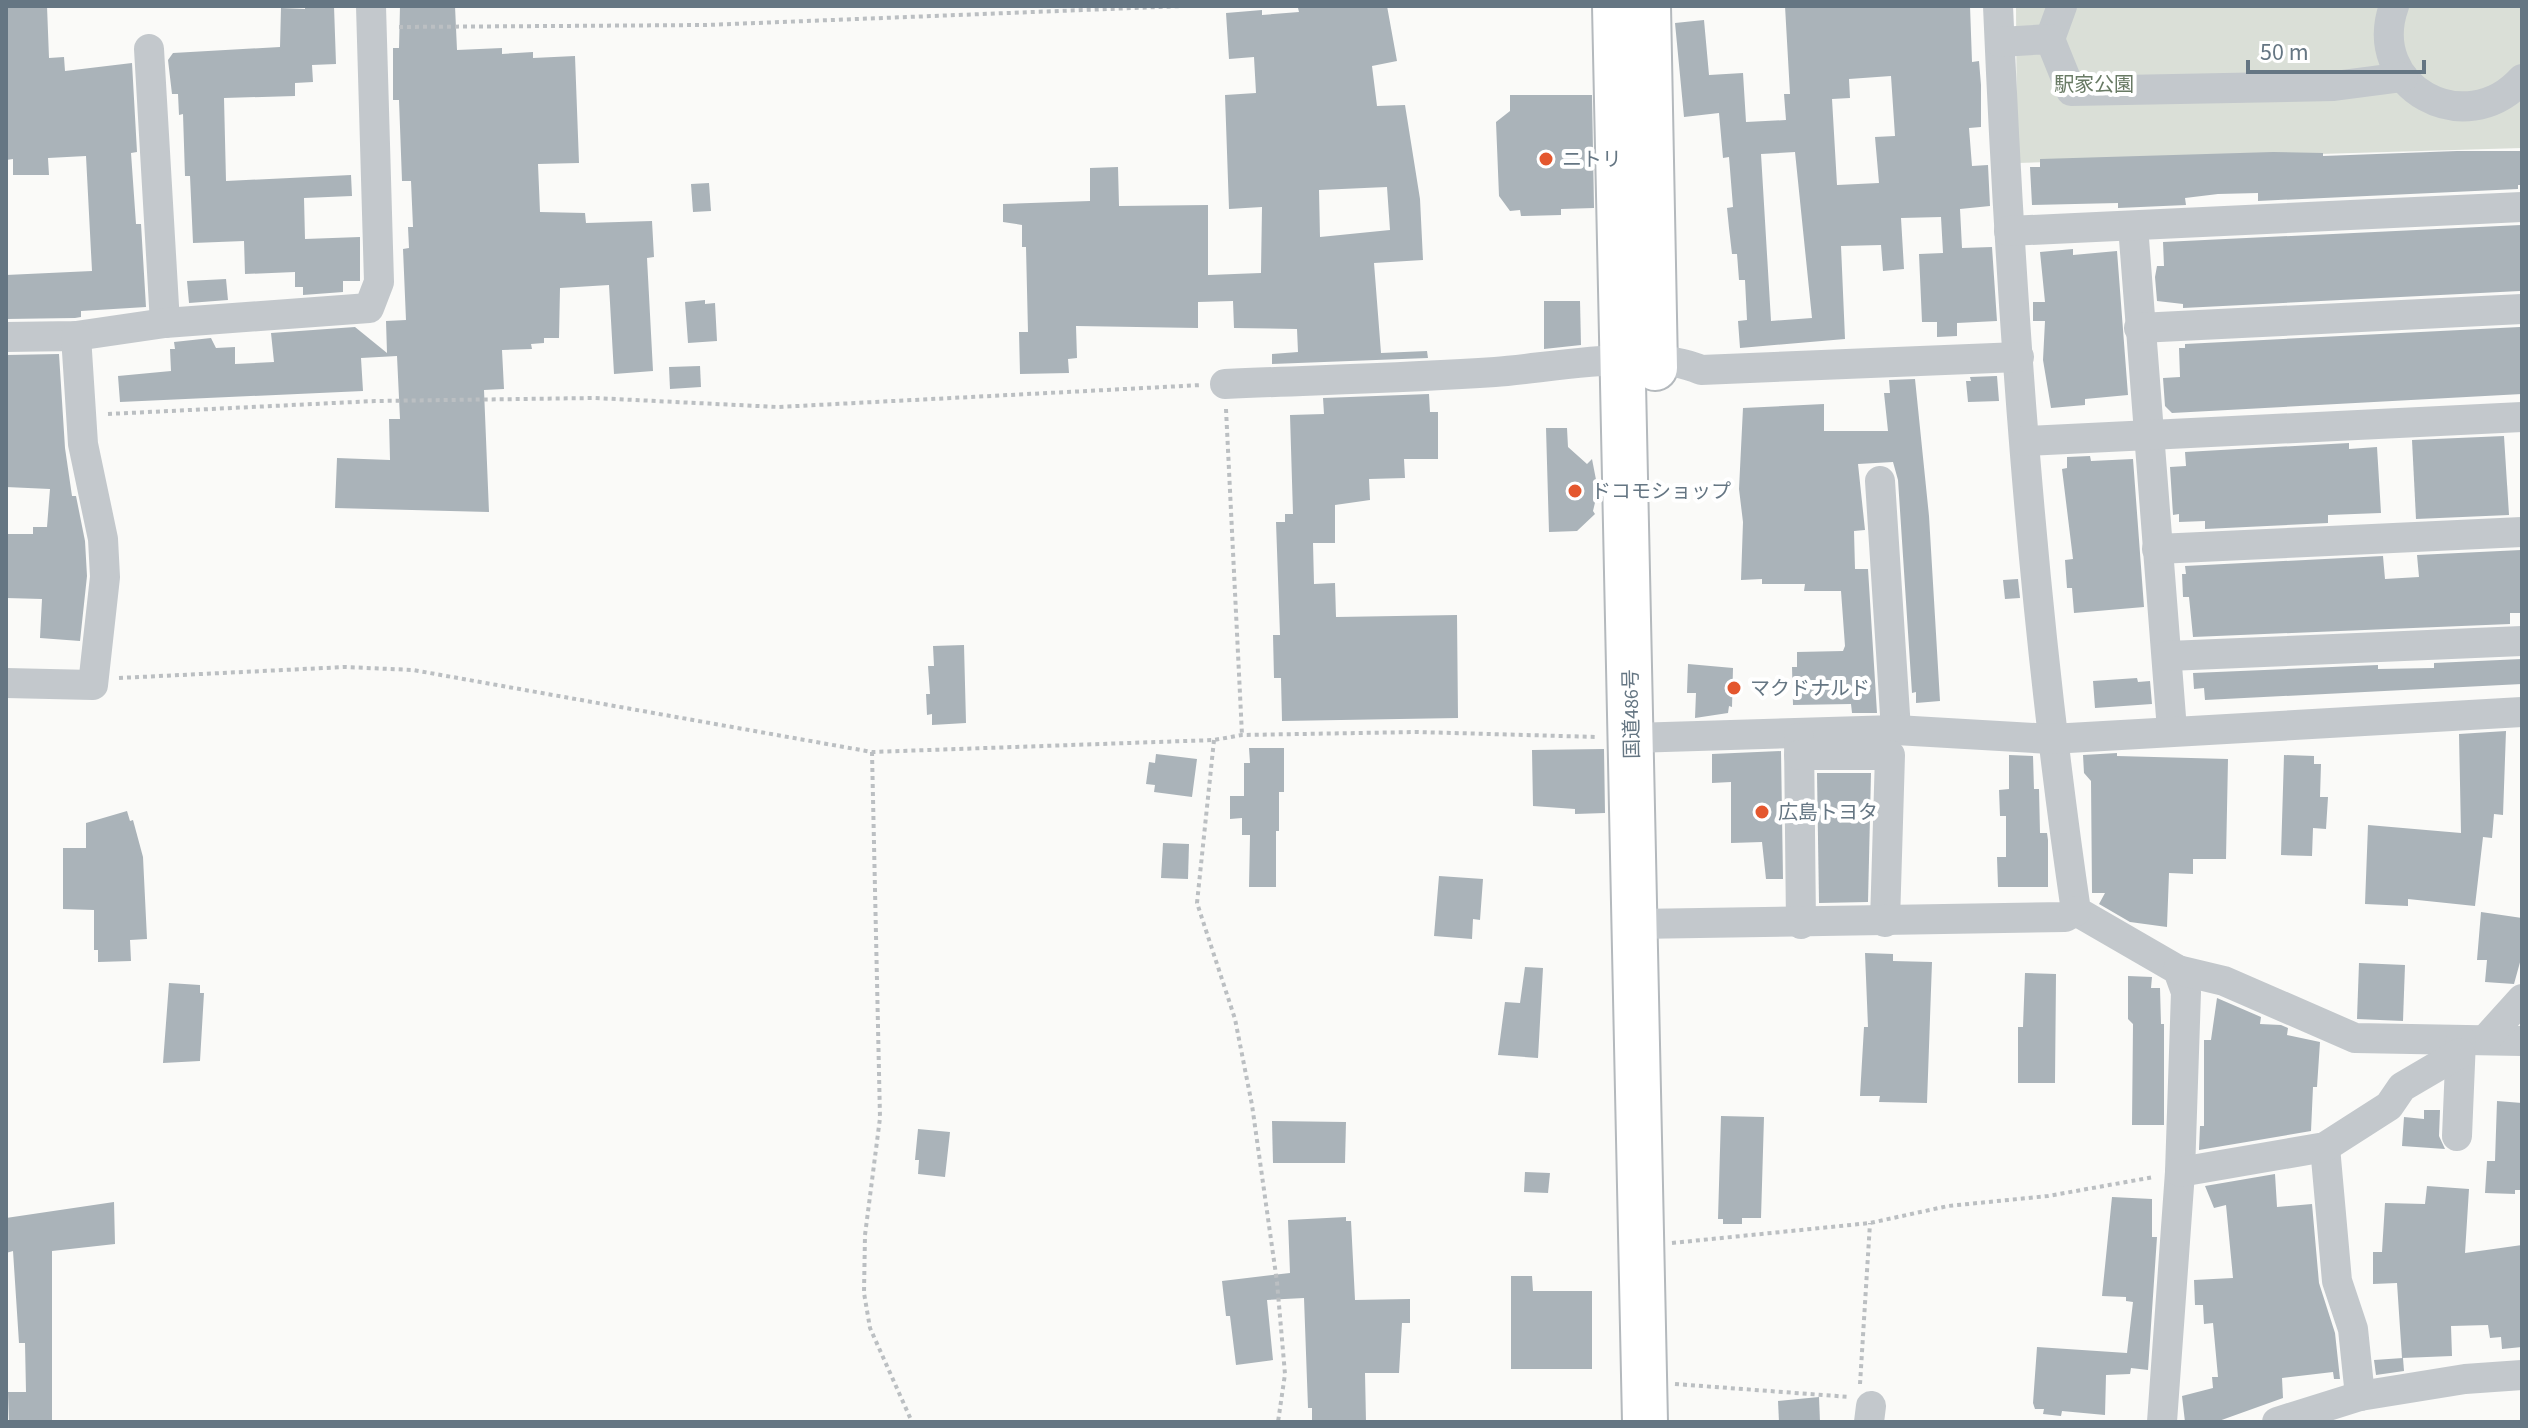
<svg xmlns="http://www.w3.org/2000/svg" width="2528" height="1428" font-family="'Source Sans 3','Noto Sans JP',sans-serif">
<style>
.green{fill:#dadfd7}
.building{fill:#aab3b9;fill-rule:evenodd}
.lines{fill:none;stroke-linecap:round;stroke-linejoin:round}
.highway-casing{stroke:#b4b9bd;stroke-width:48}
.path{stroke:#bbbfc2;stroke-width:4;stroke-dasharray:4 4;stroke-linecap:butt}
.minor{stroke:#c3c8cc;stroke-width:30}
.highway{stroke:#fff;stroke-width:44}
.poi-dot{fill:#e4572e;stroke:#fff;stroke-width:3}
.labels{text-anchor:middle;stroke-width:8;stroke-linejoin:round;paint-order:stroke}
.park-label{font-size:20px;fill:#687a64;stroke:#fff}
.poi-label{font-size:20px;fill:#657683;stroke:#fff;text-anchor:start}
.street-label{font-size:20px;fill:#657683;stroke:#fff}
</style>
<rect width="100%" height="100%" fill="#fafaf8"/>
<polygon class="green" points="2016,6 2522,6 2522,148 2017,163"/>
<g class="building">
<polygon points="6,6 47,6 49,58 64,57 65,71 132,63 137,152 131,153 136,224 141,224 146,307 81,311 81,317 75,318 6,319 6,275 92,271 86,156 48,158 49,175 13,175 13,159 6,160"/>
<polygon points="305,6 334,6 336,64 312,65 313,82 295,83 295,96 224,98 226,181 351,175 352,196 304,198 305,239 360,237 360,281 343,281 343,292 303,295 303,287 295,287 295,272 245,274 244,241 193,243 190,176 185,176 183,114 179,115 178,94 172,94 168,60 173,53 280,47 281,8 305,9"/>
<polygon points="400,6 455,6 457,50 502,48 502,54 533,52 533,58 575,56 579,163 538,164 540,212 585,213 586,223 652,221 654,257 647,258 653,371 614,374 609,285 560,288 559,338 544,338 544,343 531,344 532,349 502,350 504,389 484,390 489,512 335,508 337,458 390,460 389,419 400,419 397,356 361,358 363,391 120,402 118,376 171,371 170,349 175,349 174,342 211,338 216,348 235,347 235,364 274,362 271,333 355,327 387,353 386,321 406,320 403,249 409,248 408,227 413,227 411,181 402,181 399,100 393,100 393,48 399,48"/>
<path d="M1387,6L1397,61L1372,66L1377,106L1405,105L1420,199L1423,260L1374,263L1381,353L1427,351L1428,358L1272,364V354L1298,352L1297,329L1234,328L1233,301L1198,302V328L1076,326L1077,358L1068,359L1069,373L1020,374L1019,332H1028L1026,247H1022V225L1003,222V204L1090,201V168L1118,167L1119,206L1208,205V275L1261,273L1262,207L1229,209L1225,95L1256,93L1254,57L1229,59L1226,13L1262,10V15L1299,12L1298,8ZM1387,187L1390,230L1320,237L1319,190Z"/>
<path d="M1785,6H1970L1972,62L1979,61L1981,85V127L1969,128L1972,166L1988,165L1990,206L1960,209L1962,248L1992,247L1997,321L1957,323V336L1937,337V322H1922L1919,254L1943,253L1941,217L1901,218L1904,269L1883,271L1881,245L1841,246L1845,339L1740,348L1738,321L1747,320L1745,280H1739L1737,254H1732L1729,228L1727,208L1733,207L1729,157L1723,158L1719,113L1684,117L1675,23L1704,20L1709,75L1743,73L1746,122L1786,120L1784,94H1790ZM1891,76L1895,136L1875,137L1879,183L1837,185L1832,99L1850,98L1849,79ZM1795,152L1812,318L1771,321L1761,154Z"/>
<polygon points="1510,95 1592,95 1594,208 1561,209 1561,215 1521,216 1520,210 1510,211 1499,196 1496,122 1510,111"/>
<polygon points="2457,151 2522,151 2522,185 2518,185 2518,189 2258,201 2258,193 2218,194 2185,198 2186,205 2118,208 2118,203 2032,205 2030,167 2040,167 2040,159 2273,152 2323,153 2323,156"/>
<polygon points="709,183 711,211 693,212 691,184"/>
<polygon points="2521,225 2520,291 2183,308 2183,304 2157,301 2155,277 2157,266 2164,266 2163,242"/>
<polygon points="2073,249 2073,255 2117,251 2128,395 2085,399 2085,405 2051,408 2043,360 2045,321 2033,321 2033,302 2045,302 2040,252"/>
<polygon points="226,279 228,300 189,303 187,281"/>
<polygon points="705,300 705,304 715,303 717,341 688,343 685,302"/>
<polygon points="1544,301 1580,301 1581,345 1544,349"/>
<polygon points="2520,327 2522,394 2172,413 2165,406 2163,378 2180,377 2179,348 2185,348 2185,344"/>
<polygon points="59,354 65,448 72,496 76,496 85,541 87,576 80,641 40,638 42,599 6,598 6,534 33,534 33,527 47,527 50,489 6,487 6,355"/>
<polygon points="700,366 701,387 670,389 669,367"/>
<polygon points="1997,376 1999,401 1968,402 1966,381 1971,381 1970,377"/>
<polygon points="1915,379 1929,516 1940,701 1916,703 1916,692 1912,693 1898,480 1893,462 1858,464 1865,530 1854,531 1855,569 1868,569 1877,713 1852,713 1851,704 1793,705 1792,667 1797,667 1797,652 1843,651 1845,646 1841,591 1804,591 1805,584 1762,584 1762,579 1741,580 1743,522 1739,489 1743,408 1824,404 1824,431 1888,431 1884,393 1890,393 1889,380"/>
<polygon points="1429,394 1430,412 1438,412 1438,459 1404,459 1405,478 1369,479 1370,500 1335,505 1335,543 1313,543 1314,584 1335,583 1336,617 1457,615 1458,718 1282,721 1281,678 1274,678 1273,635 1280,635 1276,522 1285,522 1285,514 1293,514 1290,415 1324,414 1323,398"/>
<polygon points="1546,428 1567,428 1568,447 1587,464 1592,459 1598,490 1593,511 1595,514 1577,531 1549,532"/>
<polygon points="2504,436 2509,515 2416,519 2412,440"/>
<polygon points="2349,443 2349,449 2377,447 2381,513 2328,515 2328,523 2205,529 2205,521 2179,522 2179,514 2173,515 2170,467 2186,466 2185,452"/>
<polygon points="2090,456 2091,461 2133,459 2144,607 2074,613 2072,588 2067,588 2065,560 2073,559 2062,469 2067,468 2067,457"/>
<polygon points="2521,550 2522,613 2510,613 2510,624 2193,637 2189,597 2183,597 2182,574 2186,574 2185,566 2383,556 2385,579 2419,577 2417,555"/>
<polygon points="2018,579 2020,598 2005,599 2003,580"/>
<polygon points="964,645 966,723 932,725 932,714 927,715 926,694 930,694 928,666 934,666 933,646"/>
<polygon points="2522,659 2522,684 2205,700 2204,688 2194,689 2193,673 2378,665 2378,669 2434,668 2434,663"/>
<polygon points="1688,664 1733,668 1732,707 1729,706 1728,713 1695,718 1696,693 1687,693"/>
<polygon points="2137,678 2138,682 2150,681 2152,704 2095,708 2093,681"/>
<polygon points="2506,731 2503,815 2494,814 2492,838 2483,837 2475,906 2408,899 2408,906 2365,904 2368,825 2461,833 2459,734"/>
<polygon points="1249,748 1284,748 1284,792 1279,792 1279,831 1276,831 1276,887 1249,887 1250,835 1242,835 1242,818 1230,819 1230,796 1244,796 1244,763 1250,763"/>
<polygon points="1604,749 1605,813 1575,814 1575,809 1533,806 1532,750"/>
<polygon points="1781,751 1783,879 1766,879 1762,842 1731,843 1731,782 1712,783 1712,754"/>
<polygon points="2117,753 2117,756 2228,759 2226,859 2193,859 2193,874 2169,873 2167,927 2130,922 2099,904 2105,893 2092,893 2091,781 2084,773 2083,755"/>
<polygon points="1156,754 1197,759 1192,797 1154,792 1155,785 1146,784 1149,762 1155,763"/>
<polygon points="2009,755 2033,756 2034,789 2039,789 2040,833 2047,833 2048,840 2048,887 1998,887 1997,857 2006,857 2006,816 2000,816 1999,790 2009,789"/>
<polygon points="2284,755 2314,756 2314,764 2321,764 2320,797 2328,797 2326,829 2313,828 2312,856 2281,855"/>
<polygon points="1817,773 1871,773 1868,902 1819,903"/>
<polygon points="127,811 130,821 133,820 143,857 147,939 130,940 131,961 98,962 98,950 94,950 94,910 63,909 63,848 86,848 86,823"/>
<polygon points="1163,843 1189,844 1188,879 1161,878"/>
<polygon points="1439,876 1483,879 1480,920 1473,919 1472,939 1434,936"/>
<polygon points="2481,912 2522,918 2522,955 2514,984 2485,982 2487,960 2477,960"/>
<polygon points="1865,953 1893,954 1893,961 1932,962 1927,1103 1879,1102 1880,1096 1860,1096 1864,1027 1868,1027"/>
<polygon points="2359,963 2405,965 2403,1021 2357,1019"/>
<polygon points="1525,967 1543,968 1538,1058 1498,1055 1505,1002 1520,1003"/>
<polygon points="2025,973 2056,974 2055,1083 2018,1083 2018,1027 2023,1027"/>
<polygon points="2128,976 2152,977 2151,988 2160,988 2161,1024 2164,1024 2164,1125 2132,1125 2133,1024 2128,1019"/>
<polygon points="169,983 200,985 200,993 204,993 200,1061 163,1063"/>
<polygon points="2217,998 2261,1017 2260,1024 2281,1025 2288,1028 2287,1035 2320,1042 2317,1087 2313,1087 2311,1131 2199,1150 2200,1126 2204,1126 2204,1040 2211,1040"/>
<polygon points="2497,1101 2522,1103 2522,1190 2515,1190 2515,1194 2485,1193 2487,1161 2495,1161"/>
<polygon points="2424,1110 2440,1110 2439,1136 2445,1149 2402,1146 2404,1117 2424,1119"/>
<polygon points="1721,1116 1764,1117 1761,1218 1742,1218 1742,1224 1723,1224 1723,1219 1718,1219"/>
<polygon points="1272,1121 1346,1122 1345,1163 1273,1163"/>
<polygon points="918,1129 950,1132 945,1177 918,1174 919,1160 915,1160"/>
<polygon points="1525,1172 1550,1173 1548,1193 1524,1192"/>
<polygon points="2275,1174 2277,1207 2312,1204 2319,1283 2335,1333 2340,1379 2334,1379 2333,1372 2282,1378 2283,1398 2216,1422 2185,1422 2182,1396 2213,1388 2212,1377 2218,1377 2213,1323 2204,1324 2203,1305 2195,1305 2194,1280 2233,1278 2226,1205 2214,1208 2205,1186"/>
<polygon points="2427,1186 2469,1189 2465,1253 2522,1245 2522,1347 2502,1349 2501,1337 2490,1338 2488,1325 2451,1326 2452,1356 2402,1358 2397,1283 2373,1284 2373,1252 2382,1252 2385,1203 2425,1204"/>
<polygon points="2112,1197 2152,1199 2152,1237 2157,1237 2148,1370 2131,1368 2130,1374 2106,1375 2105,1415 2062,1411 2061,1416 2043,1414 2044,1409 2035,1409 2033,1403 2037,1347 2127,1353 2133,1302 2126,1301 2126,1297 2102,1296"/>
<polygon points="114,1202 115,1244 52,1251 52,1422 9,1422 8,1392 26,1392 25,1343 19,1343 13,1251 6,1253 6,1218"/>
<polygon points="1346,1217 1346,1221 1351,1221 1355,1300 1410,1299 1410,1323 1402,1323 1399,1373 1365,1373 1366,1422 1312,1421 1312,1408 1308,1408 1304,1298 1267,1300 1273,1360 1236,1365 1230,1316 1226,1316 1222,1281 1290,1273 1288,1220"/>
<polygon points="1511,1276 1532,1276 1533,1291 1592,1291 1592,1369 1511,1369"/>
<polygon points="2403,1358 2404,1371 2376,1375 2374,1360"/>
<polygon points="1819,1397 1820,1422 1779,1422 1778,1401"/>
</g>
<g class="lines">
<defs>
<g id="highway">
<polyline points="1615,6 1645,1422"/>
<polyline points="1648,6 1655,368"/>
</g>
</defs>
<use href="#highway" class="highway-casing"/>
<g class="path">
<polyline points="399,27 706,25 1184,6"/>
<polyline points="1226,409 1242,735"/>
<polyline points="108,414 375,401 594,398 778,407 1202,385"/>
<polyline points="119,678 345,667 413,670 872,752 1214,740 1242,735 1417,732 1598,737"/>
<polyline points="1214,740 1197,903 1235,1019 1252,1105 1277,1282 1285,1374 1278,1422"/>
<polyline points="872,752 880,1118 865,1235 864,1293 870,1328 912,1422"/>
<polyline points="1672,1243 1870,1223 1948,1206 2048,1196 2154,1177"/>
<polyline points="1675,1384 1850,1397"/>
<polyline points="1860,1384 1870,1223"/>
</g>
<g class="minor">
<path d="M1998,6C2011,308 2032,611 2076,911L2178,970L2186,992L2180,1172L2162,1422"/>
<path d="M2394,6C2365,87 2465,142 2522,79"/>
<polyline points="2050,39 2062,6"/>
<polyline points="2000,42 2050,39 2071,91 2334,86 2403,77"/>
<polyline points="149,49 165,323"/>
<polyline points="2133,226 2172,730"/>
<polyline points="2009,231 2522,207"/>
<polyline points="2139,328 2522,309"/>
<polyline points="6,337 76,336 165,323 369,308 379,282 371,6"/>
<path d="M1225,384C1315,380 1405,378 1495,372C1550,368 1653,347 1701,370L2019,357"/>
<polyline points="2025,441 2522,417"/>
<polyline points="1880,481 1896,730"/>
<polyline points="2157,549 2522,532"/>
<polyline points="2168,656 2522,641"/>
<polyline points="6,683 93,685 105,577 103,539 83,444 76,336"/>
<polyline points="1632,738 1896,730 2051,739 2522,712"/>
<polyline points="1799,738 1801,924"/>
<polyline points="1799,755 1890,755 1885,922"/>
<polyline points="1635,924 2065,917 2076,911"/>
<polyline points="2178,970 2224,981 2355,1038 2522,1041"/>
<polyline points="2485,1040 2522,999"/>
<polyline points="2457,1136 2461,1040"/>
<polyline points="2325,1147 2337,1281 2353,1329 2360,1396"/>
<polyline points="2180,1172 2325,1147 2389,1106 2402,1087 2460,1053"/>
<polyline points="1869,1422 1871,1406"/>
<polyline points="2277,1422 2360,1396 2465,1379 2522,1375"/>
</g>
<use href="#highway" class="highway"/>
</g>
<g class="poi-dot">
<circle cx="1546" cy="159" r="8"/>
<circle cx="1575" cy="491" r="8"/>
<circle cx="1734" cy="688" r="8"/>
<circle cx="1762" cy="812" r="8"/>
</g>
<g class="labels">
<g class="park-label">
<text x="2094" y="91">駅家公園</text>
</g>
<g class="poi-label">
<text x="1562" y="166">ニトリ</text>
<text x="1591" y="498">ドコモショップ</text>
<text x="1750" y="695">マクドナルド</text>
<text x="1778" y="819">広島トヨタ</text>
</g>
<g class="street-label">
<text transform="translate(1631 714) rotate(-91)" y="7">国道486号</text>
</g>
</g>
<rect width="2528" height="1428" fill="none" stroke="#657683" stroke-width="16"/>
<path d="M2248 60v12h176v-12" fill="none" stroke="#657683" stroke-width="4"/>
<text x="2260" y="60" font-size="24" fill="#657683" stroke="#ffffff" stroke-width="6" paint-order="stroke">50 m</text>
</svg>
